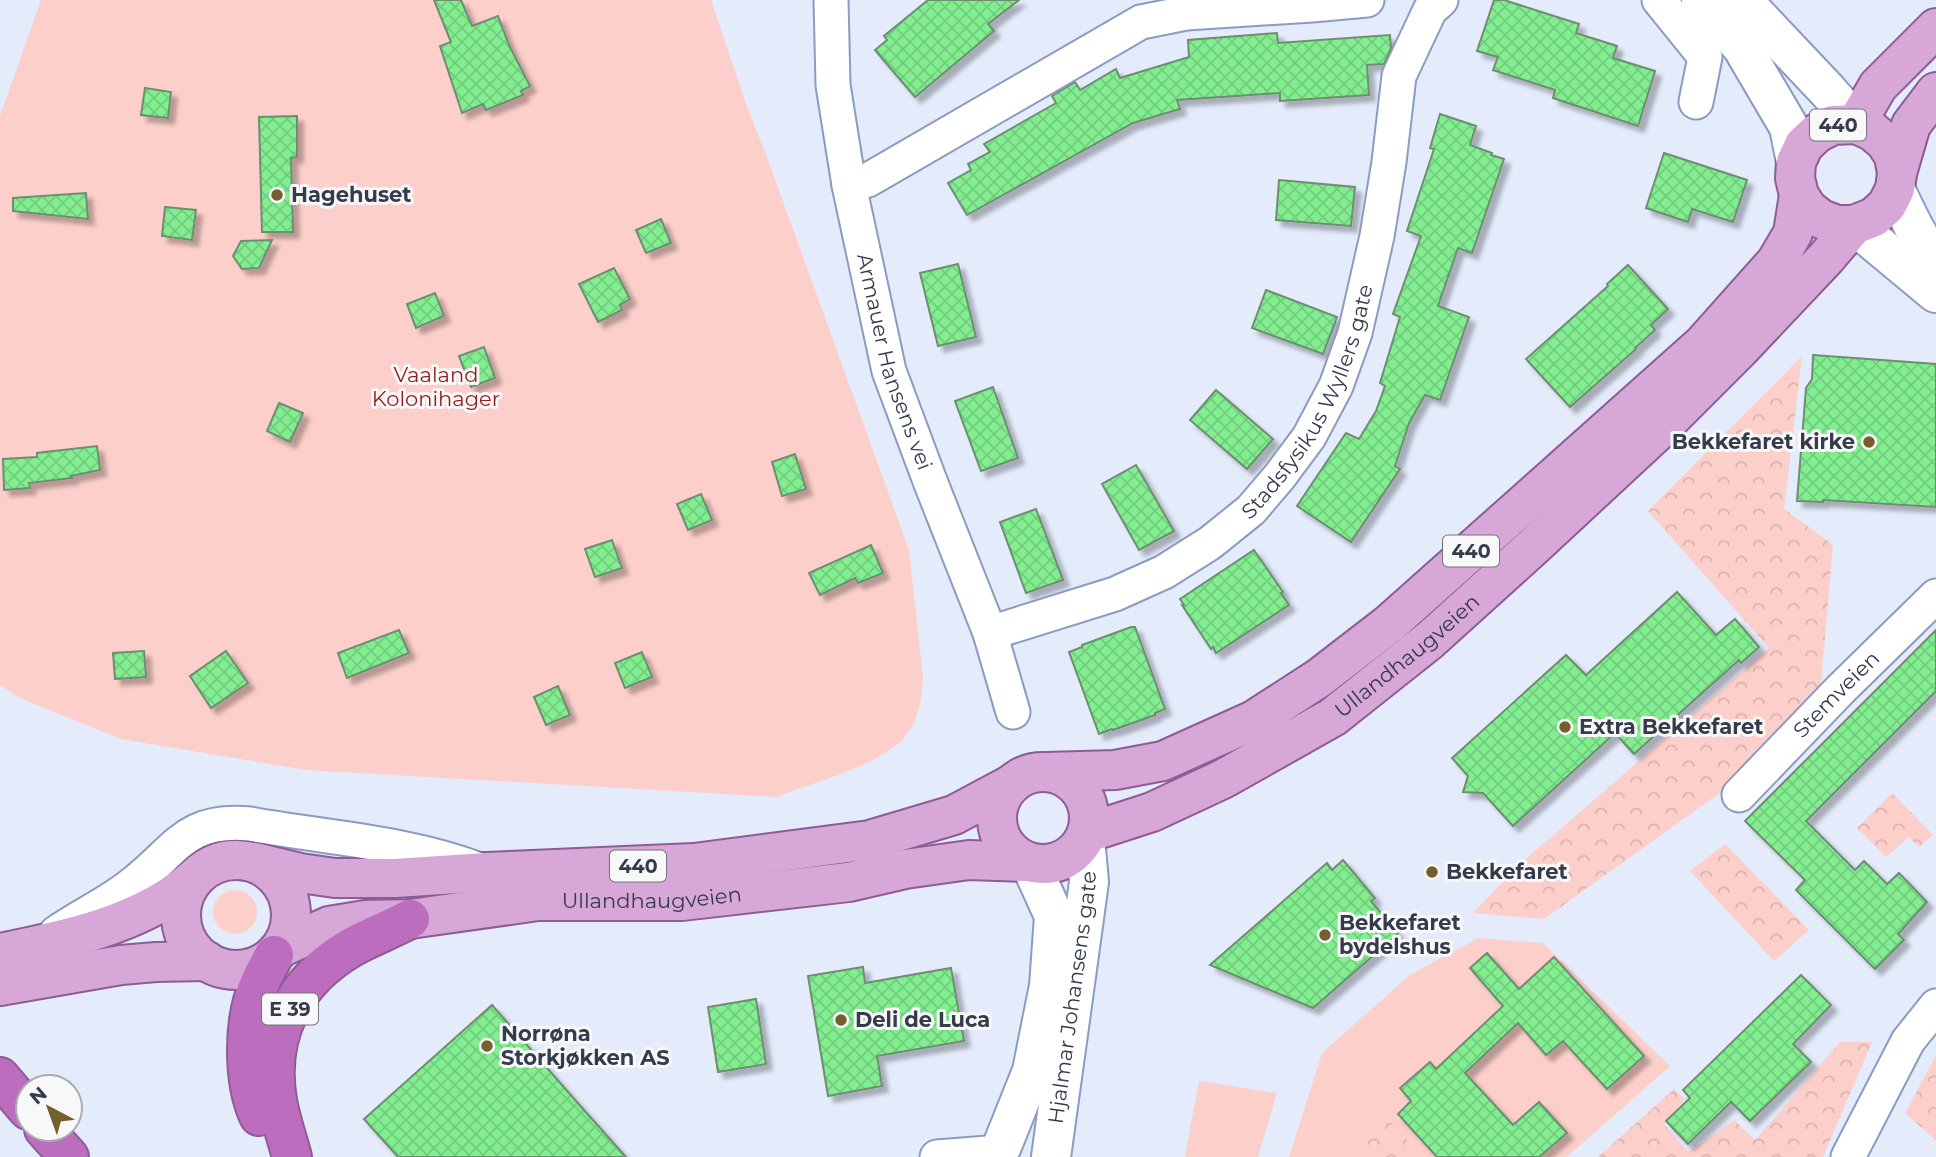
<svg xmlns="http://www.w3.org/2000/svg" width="1936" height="1157" font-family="Montserrat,sans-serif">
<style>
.grass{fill:#fccfca}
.park{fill:url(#park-crowns)}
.building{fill:url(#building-cross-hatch);stroke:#6d8e70;stroke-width:2;filter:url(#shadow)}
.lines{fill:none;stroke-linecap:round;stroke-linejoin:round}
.minor-casing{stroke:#8b9bc1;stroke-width:37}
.tertiary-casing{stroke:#8b9bc1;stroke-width:42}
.primary-casing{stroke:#8d5c96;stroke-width:42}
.motorway-casing{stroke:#8d5c96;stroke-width:42}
.minor{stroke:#fff;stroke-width:33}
.tertiary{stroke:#fff;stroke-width:38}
.primary{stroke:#d7a7d8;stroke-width:38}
.motorway{stroke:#bd6dbe;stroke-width:38}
.poi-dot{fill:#745f2e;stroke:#f8f8f8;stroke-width:2.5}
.labels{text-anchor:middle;stroke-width:6;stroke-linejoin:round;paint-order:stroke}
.shield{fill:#f8f8f8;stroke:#6f747f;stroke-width:2}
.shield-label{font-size:19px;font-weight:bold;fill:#343b4b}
.poi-label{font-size:21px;font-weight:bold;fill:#343b4b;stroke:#f8f8f8;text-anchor:start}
.street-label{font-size:21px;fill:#343b4b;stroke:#f8f8f8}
.park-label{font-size:21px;fill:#941e1c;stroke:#f8f8f8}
</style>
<defs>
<pattern id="park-crowns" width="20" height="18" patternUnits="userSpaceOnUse" patternTransform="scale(1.75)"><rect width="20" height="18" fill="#fccfca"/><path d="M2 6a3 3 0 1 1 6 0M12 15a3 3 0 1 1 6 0" fill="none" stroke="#d9b3af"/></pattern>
<pattern id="building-cross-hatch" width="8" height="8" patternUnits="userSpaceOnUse" patternTransform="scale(1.75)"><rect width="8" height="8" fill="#82ee90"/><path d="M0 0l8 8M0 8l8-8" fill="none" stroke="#71cd7e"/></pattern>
<filter id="shadow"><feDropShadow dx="6" dy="6" stdDeviation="2" flood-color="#0004"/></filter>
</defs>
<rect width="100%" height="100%" fill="#e4ebfb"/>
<g class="grass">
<path d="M41,0H711L747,107L768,160L909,550L923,677C922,698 919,721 904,738C878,766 812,783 776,797L306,770L121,739L22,699L0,685V116Z"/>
<circle cx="235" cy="912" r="22"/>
<polygon points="1478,938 1543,943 1670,1066 1567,1157 1289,1157 1322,1053 1410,975"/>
<polygon points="1199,1081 1277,1093 1258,1157 1185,1157"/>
</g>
<g class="park">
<polygon points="1802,356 1784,509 1833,545 1820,694 1739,779 1544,919 1473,913 1519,865 1769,648 1648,511"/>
<polygon points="1892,793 1933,835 1919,847 1909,837 1886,857 1857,828"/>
<polygon points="1725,844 1809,930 1774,961 1690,871"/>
<polygon points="1840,1042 1872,1042 1823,1157 1598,1157 1674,1089 1685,1099 1664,1124 1688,1152 1734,1120 1755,1140"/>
<polygon points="1936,1055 1936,1140 1905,1113"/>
<polygon points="1379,1117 1388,1119 1422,1157 1371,1157 1356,1141"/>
</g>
<g class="building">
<polygon points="434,0 461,0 472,26 498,16 509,45 530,86 521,91 523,95 486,110 483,104 462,113 440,46 451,42"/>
<polygon points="928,0 1019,0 988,24 994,31 915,97 875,50 887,40 884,36"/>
<polygon points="1494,0 1504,0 1579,24 1576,33 1617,46 1613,58 1655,71 1638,126 1553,98 1555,90 1493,70 1498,57 1477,51"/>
<polygon points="1277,33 1278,43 1390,35 1391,48 1384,64 1367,65 1369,95 1280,101 1280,93 1177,100 1180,109 1133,123 967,215 948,183 971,170 968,164 990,152 984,144 1056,103 1052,96 1075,82 1080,90 1116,69 1120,78 1189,57 1188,40"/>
<polygon points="145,88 171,92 168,118 141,115"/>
<polygon points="1440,114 1476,126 1470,145 1492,153 1491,155 1504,159 1472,253 1458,248 1438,306 1469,317 1440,400 1425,395 1409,423 1395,466 1400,469 1351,542 1297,506 1346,433 1359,439 1376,411 1385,386 1380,383 1400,317 1393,314 1421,236 1407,231 1434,149 1430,148"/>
<polygon points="297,116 297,157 291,158 293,232 262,232 259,117"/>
<polygon points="1664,153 1747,180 1733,222 1692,209 1688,222 1646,208"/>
<polygon points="1279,180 1355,187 1351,226 1276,220"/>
<polygon points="86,193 88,219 13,211 13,198"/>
<polygon points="165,207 196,210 192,240 162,236"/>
<polygon points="661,219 671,243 646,253 636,230"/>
<polygon points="272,240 259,268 242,269 233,256 241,241"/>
<polygon points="958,264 976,337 938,346 920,273"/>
<polygon points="1628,265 1668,309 1651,325 1655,330 1635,348 1636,349 1570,407 1526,359 1608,286 1607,284"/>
<polygon points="614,268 630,299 620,305 622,310 598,322 579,284"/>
<polygon points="1266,290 1337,317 1323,354 1252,328"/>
<polygon points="435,293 444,316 416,328 407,304"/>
<polygon points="484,347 495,378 471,387 459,356"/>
<polygon points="1813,355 1936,364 1936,507 1823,500 1823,502 1797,501 1806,388 1812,379"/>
<polygon points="993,387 1018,458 981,471 955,401"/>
<polygon points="1216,390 1273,439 1247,469 1190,420"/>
<polygon points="279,403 303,413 290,442 267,431"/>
<polygon points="97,446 100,470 71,476 72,478 29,483 30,488 4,490 3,459 37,457 37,453"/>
<polygon points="795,454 806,489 782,496 772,462"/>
<polygon points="1136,465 1174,531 1139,550 1102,484"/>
<polygon points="701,494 712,520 688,530 677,504"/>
<polygon points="1036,509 1063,580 1026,593 1000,522"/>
<polygon points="612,540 622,568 595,577 585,549"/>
<polygon points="871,545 883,573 858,583 855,578 820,595 809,573"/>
<polygon points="1254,550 1283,592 1281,593 1289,605 1216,653 1213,647 1211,649 1182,605 1184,605 1180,599"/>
<polygon points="1677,592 1716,635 1735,619 1759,647 1741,663 1739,660 1634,754 1615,733 1513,826 1483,793 1463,792 1468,776 1452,758 1566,655 1586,675"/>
<polygon points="1131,627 1135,627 1165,709 1155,713 1155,715 1113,730 1112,729 1099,734 1069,652 1082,647 1082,645"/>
<polygon points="399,630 409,653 347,678 338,653"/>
<polygon points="1936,630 1936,691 1806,821 1855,870 1864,861 1887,884 1899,873 1927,902 1898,934 1904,940 1875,969 1796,890 1805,880 1745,821"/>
<polygon points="144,651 146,677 115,679 113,653"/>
<polygon points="226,651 248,683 211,708 190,676"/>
<polygon points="642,652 652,677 625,688 615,663"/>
<polygon points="558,686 570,715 546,725 534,697"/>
<polygon points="1343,860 1375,898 1371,901 1398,934 1313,1008 1210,965 1327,863 1332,870"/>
<polygon points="1487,953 1519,989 1554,957 1644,1056 1607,1089 1563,1041 1546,1055 1518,1023 1465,1073 1513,1125 1539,1102 1567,1133 1539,1157 1437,1157 1398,1114 1411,1101 1400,1088 1430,1062 1436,1069 1503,1006 1470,968"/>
<polygon points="863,967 865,983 951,968 964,1041 877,1056 882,1086 828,1096 808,976"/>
<polygon points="1801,975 1831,1005 1793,1044 1811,1062 1750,1121 1731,1102 1688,1144 1666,1121 1690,1098 1683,1090"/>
<polygon points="756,999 766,1064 718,1072 708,1007"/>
<polygon points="492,1005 576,1101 626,1157 398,1157 364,1119"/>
</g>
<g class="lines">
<defs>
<g id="minor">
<path id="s1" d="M831,0L833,85L849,185L889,371L930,481L990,633L1013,712"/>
<polyline points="1659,0 1705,57 1696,102"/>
<polyline points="849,185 868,180 1141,22 1186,13 1312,5 1367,0"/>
<path id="s2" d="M990,633L1115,594L1164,572L1210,543L1251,510L1280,476L1309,437L1336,386L1355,333L1377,236L1389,162L1399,76L1430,10L1441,0"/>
<path id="s3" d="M1739,795L1840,690L1936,596"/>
<path d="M56,933C80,916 107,904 130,886C177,851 183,818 250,824C327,838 407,842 480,870"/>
<polyline points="937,1157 988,1153"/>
<polyline points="1848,1157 1908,1041 1936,1006"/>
</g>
<g id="tertiary">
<polyline points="1701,0 1742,47 1789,127 1796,162"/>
<polyline points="1742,0 1827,90 1841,106 1851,124"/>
<path d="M1895,189C1907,213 1918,240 1936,260"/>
<polyline points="1854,225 1936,293"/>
<polyline points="1002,1146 1032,1071 1049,986 1054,916 1030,863"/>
<path id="s4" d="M1051,1157L1089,882L1085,838"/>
</g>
<g id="primary">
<polyline points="1856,124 1878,86 1936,28"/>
<polyline points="1897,173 1911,125 1936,92"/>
<circle cx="1043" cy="818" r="46"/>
<polyline points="1046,772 1115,770 1163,761 1254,720 1319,678 1389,624 1703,344 1776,262 1793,233 1799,195"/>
<path id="s5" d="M1087,833L1152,812L1223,779L1333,717L1430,640L1534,546L1662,427L1739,350L1826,258L1854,225L1874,217L1887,205L1895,189L1897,173L1894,156L1885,142L1872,131L1856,124L1833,125L1817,133L1804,145L1796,162L1795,178L1799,195L1808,209L1821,219L1837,225H1854"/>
<circle cx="236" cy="915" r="55"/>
<polyline points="254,862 300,873 335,878 395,878 486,872 694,863 870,840 954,815 1012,784"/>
<path id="s6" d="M282,947L329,926L365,920L410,919L538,901H682L849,882L905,869L969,860L1027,862"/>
<path d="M0,953C58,941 120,929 171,896C180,890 189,883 197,876"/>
<polyline points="0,986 121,965 156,962 207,961"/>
</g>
<g id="motorway">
<polyline points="0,1077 28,1110"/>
<path d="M259,1116C243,1081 243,1019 259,985C263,975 269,965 274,955"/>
<polyline points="44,1129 69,1157"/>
<path d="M292,1157C287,1138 280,1119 277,1100C266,1034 295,980 352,947C370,937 391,929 410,919"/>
</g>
</defs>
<use href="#minor" class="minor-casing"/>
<use href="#tertiary" class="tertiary-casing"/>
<use href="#primary" class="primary-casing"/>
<use href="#motorway" class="motorway-casing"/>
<use href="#minor" class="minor"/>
<use href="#tertiary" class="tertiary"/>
<use href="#primary" class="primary"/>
<use href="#motorway" class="motorway"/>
</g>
<g class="poi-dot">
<circle cx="277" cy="195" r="7"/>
<circle cx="1869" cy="442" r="7"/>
<circle cx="1565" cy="727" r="7"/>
<circle cx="1432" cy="872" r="7"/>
<circle cx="1325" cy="935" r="7"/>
<circle cx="841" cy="1020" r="7"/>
<circle cx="487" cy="1046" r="7"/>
</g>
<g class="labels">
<g class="shield">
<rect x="1810" y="109.5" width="56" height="31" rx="5"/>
<rect x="1443" y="535.5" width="56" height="31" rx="5"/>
<rect x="610" y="850.5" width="56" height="31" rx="5"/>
<rect x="262" y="993.5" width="56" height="31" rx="5"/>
</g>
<g class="shield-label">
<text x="1838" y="132">440</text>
<text x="1471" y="558">440</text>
<text x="638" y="873">440</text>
<text x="290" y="1016">E 39</text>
</g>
<g class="poi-label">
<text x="291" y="202">Hagehuset</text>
<text x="1855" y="449" text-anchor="end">Bekkefaret kirke</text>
<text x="1579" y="734">Extra Bekkefaret</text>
<text x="1446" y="879">Bekkefaret</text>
<text x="1339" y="930">Bekkefaret<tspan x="1339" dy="24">bydelshus</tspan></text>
<text x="855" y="1027">Deli de Luca</text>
<text x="501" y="1041">Norrøna<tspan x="501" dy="24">Storkjøkken AS</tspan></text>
</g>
<g class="street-label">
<text dy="7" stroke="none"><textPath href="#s1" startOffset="369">Armauer Hansens vei</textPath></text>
<text dy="7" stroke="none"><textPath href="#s2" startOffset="416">Stadsfysikus Wyllers gate</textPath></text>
<text dy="7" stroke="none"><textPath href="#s5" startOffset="369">Ullandhaugveien</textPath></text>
<text dy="7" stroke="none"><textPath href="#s3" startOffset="140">Stemveien</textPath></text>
<text dy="7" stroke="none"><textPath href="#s6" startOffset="376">Ullandhaugveien</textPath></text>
<text dy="7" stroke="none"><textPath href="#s4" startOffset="161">Hjalmar Johansens gate</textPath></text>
</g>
<g class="park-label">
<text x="436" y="382">Vaaland<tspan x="436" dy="24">Kolonihager</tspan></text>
</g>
</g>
<g transform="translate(49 1108) rotate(319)"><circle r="33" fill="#f8f8f8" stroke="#aaacb3" stroke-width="2"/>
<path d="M0-5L12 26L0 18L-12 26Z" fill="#745f2e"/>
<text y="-10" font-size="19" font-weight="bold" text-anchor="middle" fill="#343b4b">N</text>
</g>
</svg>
